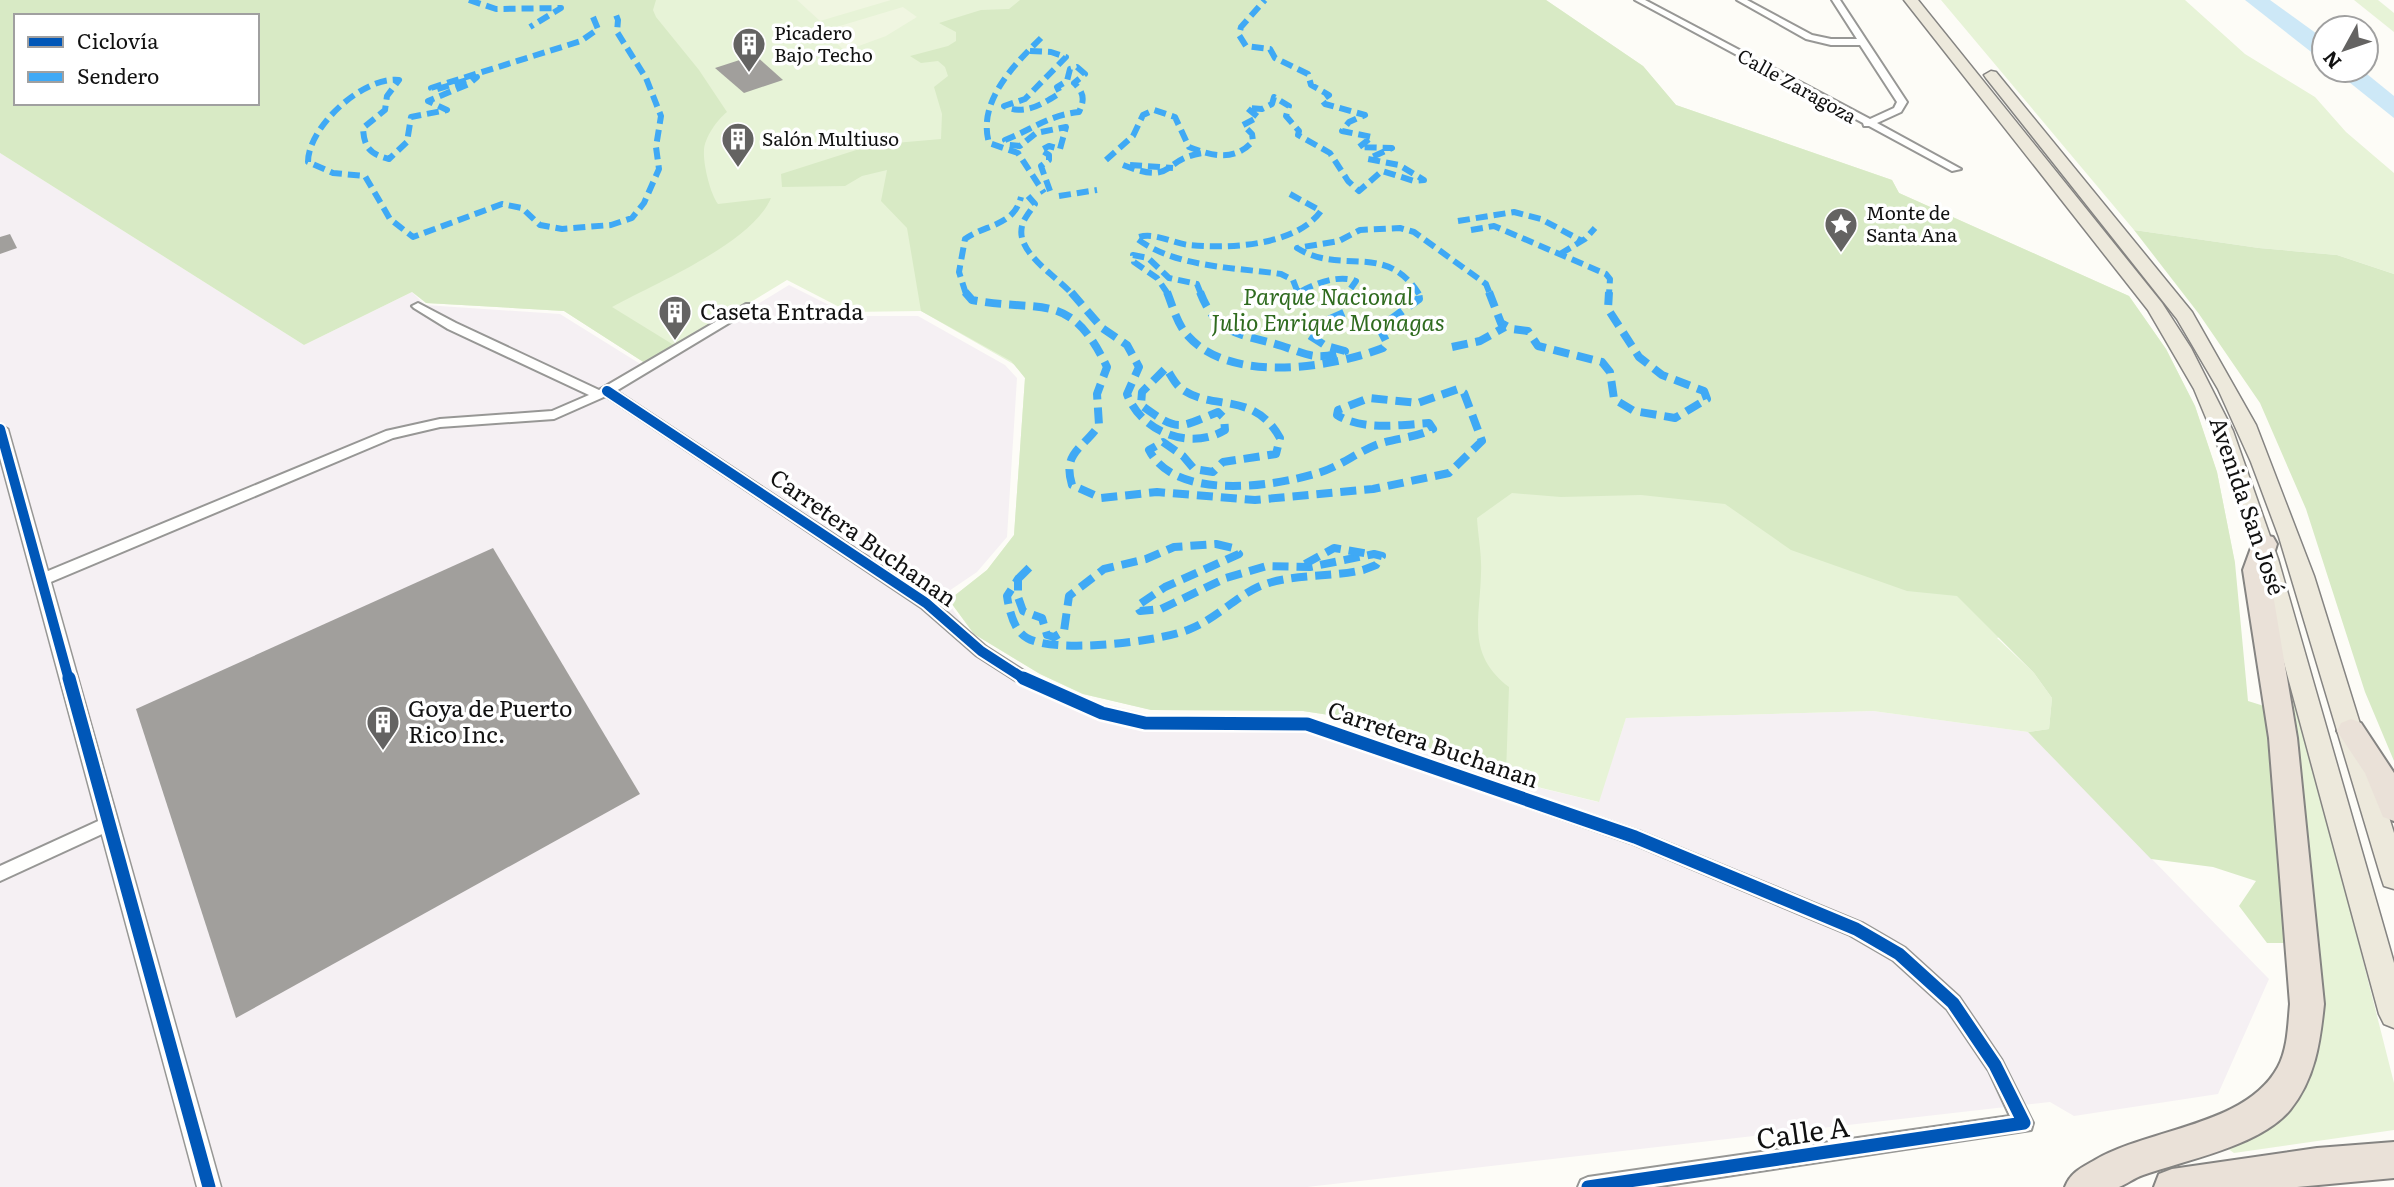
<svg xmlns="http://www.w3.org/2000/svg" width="2394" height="1187" font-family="Literata,serif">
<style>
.industrial{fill:#f5f0f3}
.green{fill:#e7f3d7}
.forest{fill:#d8eac5;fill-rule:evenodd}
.pitch{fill:#f0f6e1}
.water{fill:#cde8f7}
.building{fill:#a19f9c}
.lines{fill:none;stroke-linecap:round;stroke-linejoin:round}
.minor-casing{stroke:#979795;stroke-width:4}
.tertiary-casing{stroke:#979795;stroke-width:3}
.primary-casing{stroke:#858482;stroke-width:3}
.motorway-casing{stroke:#858482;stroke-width:4}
.minor{fill:#fffffe;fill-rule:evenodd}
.tertiary{fill:#fffffe;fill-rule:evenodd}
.primary{fill:#ede9dc;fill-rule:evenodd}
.motorway{fill:#eae1d8;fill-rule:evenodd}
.quiet-far1{stroke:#3fa9f5;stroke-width:6;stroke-dasharray:12 6;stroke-linecap:butt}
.quiet{stroke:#3fa9f5;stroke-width:8;stroke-dasharray:16 8;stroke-linecap:butt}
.cycleway-far1-casing{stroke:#fff;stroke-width:14}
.cycleway-casing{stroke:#fff;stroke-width:18}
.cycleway-far1{stroke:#0057b8;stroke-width:10}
.cycleway{stroke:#0057b8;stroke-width:13}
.labels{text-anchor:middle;stroke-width:7;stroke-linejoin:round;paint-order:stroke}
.far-poi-label{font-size:19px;fill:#111;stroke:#fff;text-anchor:start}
.far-street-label{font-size:19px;fill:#111;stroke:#fff}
.park-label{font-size:23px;font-style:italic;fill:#2f6b1f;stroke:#fff}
.poi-label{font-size:23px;fill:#111;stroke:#fff;text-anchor:start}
.street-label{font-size:23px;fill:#111;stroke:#fff}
.near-street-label{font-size:28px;fill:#111;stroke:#fff}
</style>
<rect width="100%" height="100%" fill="#fdfcf7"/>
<polygon class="industrial" points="0,153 304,345 412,292 425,305 560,314 650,370 789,285 851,316 918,316 1005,365 1017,378 1007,537 977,572 943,595 971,636 1035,675 1093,701 1151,715 1309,716 1520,783 1598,802 1626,718 1873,711 2028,732 2269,979 2218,1094 2074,1116 2050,1102 1307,1187 0,1187"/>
<g class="green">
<polygon points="367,0 1546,0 1643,66 1676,105 1892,180 1899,193 2129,296 2166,349 2195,406 2217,472 2235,563 1997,638 2034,673 2052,698 2049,729 2028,732 1873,711 1626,718 1599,802 1508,780 1506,774 1329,715 1303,711 1152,710 1083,694 1040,674 974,634 949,600 987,570 1014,535 1025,378 1015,365 921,311 849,312 787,280 648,365 564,311 426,303"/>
<polygon points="1941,0 2185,0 2245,54 2315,97 2346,132 2394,173 2394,274 2337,255 2259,248 2134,230"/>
<polygon points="2354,0 2378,0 2394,13 2394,32"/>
<polygon points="2290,695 2297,700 2394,1083 2394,1130 2234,1153 2227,1148 2291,1102"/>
</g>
<g class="forest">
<path d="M0,0H656L653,10L656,17L699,70L727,112C717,120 705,137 704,150C703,164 710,193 718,204L771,198C752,243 656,283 612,307L677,347L648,365L564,311L426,303L412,292L304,345L0,153ZM16,16H257V103H16Z"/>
<path d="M1020,0H1546L1643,66L1676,105L1892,180L1899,193L2129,296L2166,349L2195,406L2217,472L2235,563L2248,701L2264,706L2288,943H2267L2239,906L2256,881L2213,867L2151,859L2028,732L2049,729L2052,698L2034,673L1957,596L1907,591L1791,550L1725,504L1641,495L1561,497L1512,493L1477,518C1478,536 1482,555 1481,573C1480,620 1466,654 1509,687L1506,774L1329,715L1303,711L1151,710L1083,694L1040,674L974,634L949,600L987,570L1014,535L1025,378L1011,361L921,311L907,228L881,201L887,170L862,176L845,186L782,187L781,174L872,145L941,139L942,114L934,87L948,76L945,67L938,61L921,63L910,56L948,46L956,41V32L939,23L981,10L1009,9Z"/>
<polygon points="2134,230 2259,248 2337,255 2394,274 2394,761 2365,692 2306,509 2260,403 2199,314"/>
</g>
<g class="pitch">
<polygon points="797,0 891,0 820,21"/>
<polygon points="903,7 917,17 886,36 845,51 823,31"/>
</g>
<g class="water">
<polygon points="2245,0 2270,0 2324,39 2324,62"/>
<polygon points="2334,70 2362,70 2394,96 2394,118"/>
</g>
<g class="building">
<polygon points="755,55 783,80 744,93 715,68"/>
<polygon points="10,234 17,248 0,254 0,237"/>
<polygon points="493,548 640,794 236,1018 136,709"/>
</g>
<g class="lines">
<defs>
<g id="minor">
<polygon points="1635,0 1645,0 1870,119 1894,108 1897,102 1860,45 1831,45 1806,39 1737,0 1747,0 1812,35 1831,39 1857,39 1832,0 1840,0 1907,102 1901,112 1877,123 1961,169 1952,171 1869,126 1864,126 1863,123"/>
<polygon points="418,303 456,323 599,390 746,304 754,304 754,308 616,391 931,599 986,647 1033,677 1104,707 1145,717 1307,718 1641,832 1862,923 1905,948 1959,997 2001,1059 2033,1123 2031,1130 1654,1187 1578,1187 1581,1180 1588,1177 2010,1116 1989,1071 1947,1009 1893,960 1850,935 1631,843 1307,730 1145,729 1097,717 1023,685 976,655 921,607 606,396 554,419 440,427 393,438 46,584 36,584 34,580 36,576 386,431 440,419 552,411 589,395 448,329 414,308 412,306"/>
<polygon points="107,817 113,819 115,824 113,829 0,881 0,866"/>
</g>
<polygon id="tertiary" points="0,424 8,429 221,1187 197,1187 0,458"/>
<g id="primary">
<polygon points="1904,0 1918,0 2162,303 2191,348 2233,431 2278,559 2394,963 2394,1028 2384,1024 2379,1014 2256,559 2229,473 2194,389 2148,310"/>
<polygon points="1991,71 1996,72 2192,312 2256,425 2314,576 2394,833 2394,889 2384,886 2381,877 2279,537 2251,462 2218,389 2177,319 1986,78 1984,75"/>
</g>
<g id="motorway">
<path d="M2264,535L2273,537L2277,544L2269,570L2297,738L2324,1004C2320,1043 2315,1079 2290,1110C2260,1146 2186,1160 2143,1175C2134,1178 2127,1184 2119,1187C2104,1187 2081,1187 2065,1187C2071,1172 2081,1168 2095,1160C2150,1128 2246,1126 2278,1067C2288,1048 2288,1025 2290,1004L2269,738L2243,570L2255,537Z"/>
<polygon points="2351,719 2361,723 2394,773 2394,821 2383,817 2365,773 2337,731 2341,723"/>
<polygon points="2394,1142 2394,1178 2297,1187 2154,1187 2159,1174 2172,1169 2317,1148"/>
</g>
</defs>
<use href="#minor" class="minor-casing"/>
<use href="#tertiary" class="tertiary-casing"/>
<use href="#primary" class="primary-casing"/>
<use href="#motorway" class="motorway-casing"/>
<use href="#minor" class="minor"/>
<use href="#tertiary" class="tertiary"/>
<use href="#primary" class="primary"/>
<use href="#motorway" class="motorway"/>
<g class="quiet-far1">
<polyline points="469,0 496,9 561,8 530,27"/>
<path d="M593,17L598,29L581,41L431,88L434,90L477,77L469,84L428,101L447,110L411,117L407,142L389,159C370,154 364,148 363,128L385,110L387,96L399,80C363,76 308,127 308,162L333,173L365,176L390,219L413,237L502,204L522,208L540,225L562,229L611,225L632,218L644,203L659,169L656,147L661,116L646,78L617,32L618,20L614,10"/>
<path d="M1041,38C1015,64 977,101 989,143L1018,153L1044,193"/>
<path d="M1030,51L1051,52L1066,57L1025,99L1004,106C1025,116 1042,104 1060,93L1057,87L1067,81L1070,69L1077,67L1085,74L1074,83C1084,93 1085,99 1079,112C1049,115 1033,129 1005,140L1009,145L1020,146L1036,133L1066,127L1060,149L1049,146L1041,150L1049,155V160L1041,166L1050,191"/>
<path d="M1106,160L1133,136L1143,115L1154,110L1175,117L1189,147C1212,156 1235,162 1253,141L1252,134L1243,125L1258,117L1247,108L1262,109L1272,104L1274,97L1289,106L1286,116L1299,131L1298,135L1330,153L1348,181L1359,191L1382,171L1414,181L1424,180L1399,165L1368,159L1392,148L1359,147L1372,137L1342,131L1349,122L1365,115L1325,104L1322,100L1329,95L1311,85L1308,74L1275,58L1270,49L1246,46L1239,35L1241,27L1265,0"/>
<path d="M1123,165C1177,186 1160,159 1203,153"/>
<polyline points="1130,165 1173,168"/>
<path d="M1290,194L1321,211C1296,246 1229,249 1189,245C1171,243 1153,231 1136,238C1176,268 1233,267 1281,274L1293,280L1298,293C1314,284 1338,274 1356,281L1347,294"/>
<path d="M1028,196L1035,204C1031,210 1025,217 1023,223C1012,251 1057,276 1072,294"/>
<polyline points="1059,196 1097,190"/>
<polyline points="1458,221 1514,212 1541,219 1582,241"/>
<polyline points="1471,230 1494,226 1606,274 1610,279 1609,294"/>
<polyline points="1560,254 1585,239 1595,228"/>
<path d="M966,294L959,272L965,239C986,224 1014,226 1021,197"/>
<polyline points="1168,294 1157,278 1134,262 1133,255 1148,258 1169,278 1197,284 1201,294"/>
<path d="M1419,294C1385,241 1342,276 1297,248L1339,241L1360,230L1400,228L1414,232L1486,284L1490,294"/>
</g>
<g class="quiet">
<path d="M965,292L972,300C1043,313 1070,290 1107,367L1097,394L1099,425C1083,449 1062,452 1072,485L1101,498L1157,492L1255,500L1373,489L1449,473L1482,441L1464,393L1458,389L1418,403L1369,398L1338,410L1337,415C1363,431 1400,425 1429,423L1433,429C1415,438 1395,438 1376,445C1356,453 1339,467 1318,473C1272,487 1175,501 1149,450L1163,442L1183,456L1194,469L1213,472L1223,462L1276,454L1280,438C1254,391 1214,411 1183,390C1175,385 1171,375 1166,368L1142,392L1141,405C1179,433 1178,428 1218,412L1224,418L1225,430C1190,451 1141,432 1127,394L1139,367L1127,345L1102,328L1071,292"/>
<path d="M1167,292C1173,307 1177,324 1188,336C1231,384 1330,368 1383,348L1387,343L1381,331L1386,323L1419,299L1418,292"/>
<path d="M1200,292C1218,338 1242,333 1282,346C1309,355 1316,361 1345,351L1326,346L1306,333L1312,327L1346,312L1345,296L1348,292"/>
<polyline points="1298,292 1300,292"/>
<polyline points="1489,292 1501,323 1512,329 1528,331 1538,346 1602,362 1610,372 1614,399 1634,411 1675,418 1707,399 1704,391 1662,375 1639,357 1608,309 1609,292"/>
<polyline points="1452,347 1480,341 1505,327"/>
<path d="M1216,544L1233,548L1239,554L1165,587L1137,606L1140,611L1161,609L1226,578L1267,566L1310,567L1374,554L1382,556L1376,565L1363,570C1330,578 1289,573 1258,587C1236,597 1215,619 1190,629C1160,642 1055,654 1027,638C1014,631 1009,610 1007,596L1018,579V597L1023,611L1042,618L1047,635L1054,637L1064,631L1069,596L1104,569L1146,559L1174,547Z"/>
<polyline points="1305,564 1334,548 1370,554"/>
<polyline points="1018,579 1030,567"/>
</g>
<defs>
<g id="cycleway-far1">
<polyline points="607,391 926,603 981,651 1026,680"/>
<polyline points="0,429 69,680"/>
</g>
<g id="cycleway">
<polyline points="69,678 209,1187"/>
<polyline points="1023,678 1102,713 1145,723 1307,724 1635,837 1856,929 1899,954 1953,1003 1995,1065 2024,1123 1588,1187"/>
</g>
</defs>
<use href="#cycleway-far1" class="cycleway-far1-casing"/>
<use href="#cycleway" class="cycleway-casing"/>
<use href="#cycleway-far1" class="cycleway-far1"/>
<use href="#cycleway" class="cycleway"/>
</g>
<defs>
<symbol id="building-pin" viewBox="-11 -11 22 30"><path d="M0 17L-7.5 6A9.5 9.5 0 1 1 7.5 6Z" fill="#646362" stroke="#fff"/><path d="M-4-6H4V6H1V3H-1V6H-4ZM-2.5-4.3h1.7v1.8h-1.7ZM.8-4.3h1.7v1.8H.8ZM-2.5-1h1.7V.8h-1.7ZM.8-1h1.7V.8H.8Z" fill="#fff"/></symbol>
<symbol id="sight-pin" viewBox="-11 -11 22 30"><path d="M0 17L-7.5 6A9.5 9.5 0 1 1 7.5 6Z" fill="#646362" stroke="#fff"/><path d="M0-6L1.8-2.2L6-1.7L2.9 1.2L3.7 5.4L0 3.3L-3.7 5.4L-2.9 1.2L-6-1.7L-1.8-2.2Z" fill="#fff"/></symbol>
</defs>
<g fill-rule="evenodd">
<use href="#building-pin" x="730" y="25" width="38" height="52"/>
<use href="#building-pin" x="719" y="120" width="38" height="52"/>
<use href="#sight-pin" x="1822" y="205" width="38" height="52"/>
<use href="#building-pin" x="656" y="293" width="38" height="52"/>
<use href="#building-pin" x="364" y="703" width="38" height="52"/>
</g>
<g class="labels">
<g class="far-poi-label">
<text x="774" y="40">Picadero<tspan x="774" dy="22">Bajo Techo</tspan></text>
<text x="762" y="146">Salón Multiuso</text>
<text x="1866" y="220">Monte de<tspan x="1866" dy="22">Santa Ana</tspan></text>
</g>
<g class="far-street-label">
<text transform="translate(1797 86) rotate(29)" y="7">Calle Zaragoza</text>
</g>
<g class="park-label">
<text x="1328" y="305">Parque Nacional<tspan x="1328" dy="26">Julio Enrique Monagas</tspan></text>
</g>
<g class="poi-label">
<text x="700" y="320">Caseta Entrada</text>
<text x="408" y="717">Goya de Puerto<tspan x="408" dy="26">Rico Inc.</tspan></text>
</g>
<g class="street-label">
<text transform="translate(2247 506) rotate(71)" y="8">Avenida San José</text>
<text transform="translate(863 538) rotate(35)" y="8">Carretera Buchanan</text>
<text transform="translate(1433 745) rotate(19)" y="8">Carretera Buchanan</text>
</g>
<g class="near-street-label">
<text transform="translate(1803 1133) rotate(-8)" y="10">Calle A</text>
</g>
</g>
<rect x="14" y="14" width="245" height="91" fill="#ffffff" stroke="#a0a0a0" stroke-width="2"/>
<rect x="28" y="37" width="35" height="10" fill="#0057b8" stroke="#a0a0a0" stroke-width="2"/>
<text x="77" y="49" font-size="21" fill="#111111">Ciclovía</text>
<rect x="28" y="72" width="35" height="10" fill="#3fa9f5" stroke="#a0a0a0" stroke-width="2"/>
<text x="77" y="84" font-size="21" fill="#111111">Sendero</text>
<g transform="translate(2345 49) rotate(230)"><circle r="33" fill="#ffffff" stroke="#a0a0a0" stroke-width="2"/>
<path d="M0-5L12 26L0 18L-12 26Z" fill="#646362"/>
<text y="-10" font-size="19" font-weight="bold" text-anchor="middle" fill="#111111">N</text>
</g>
</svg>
